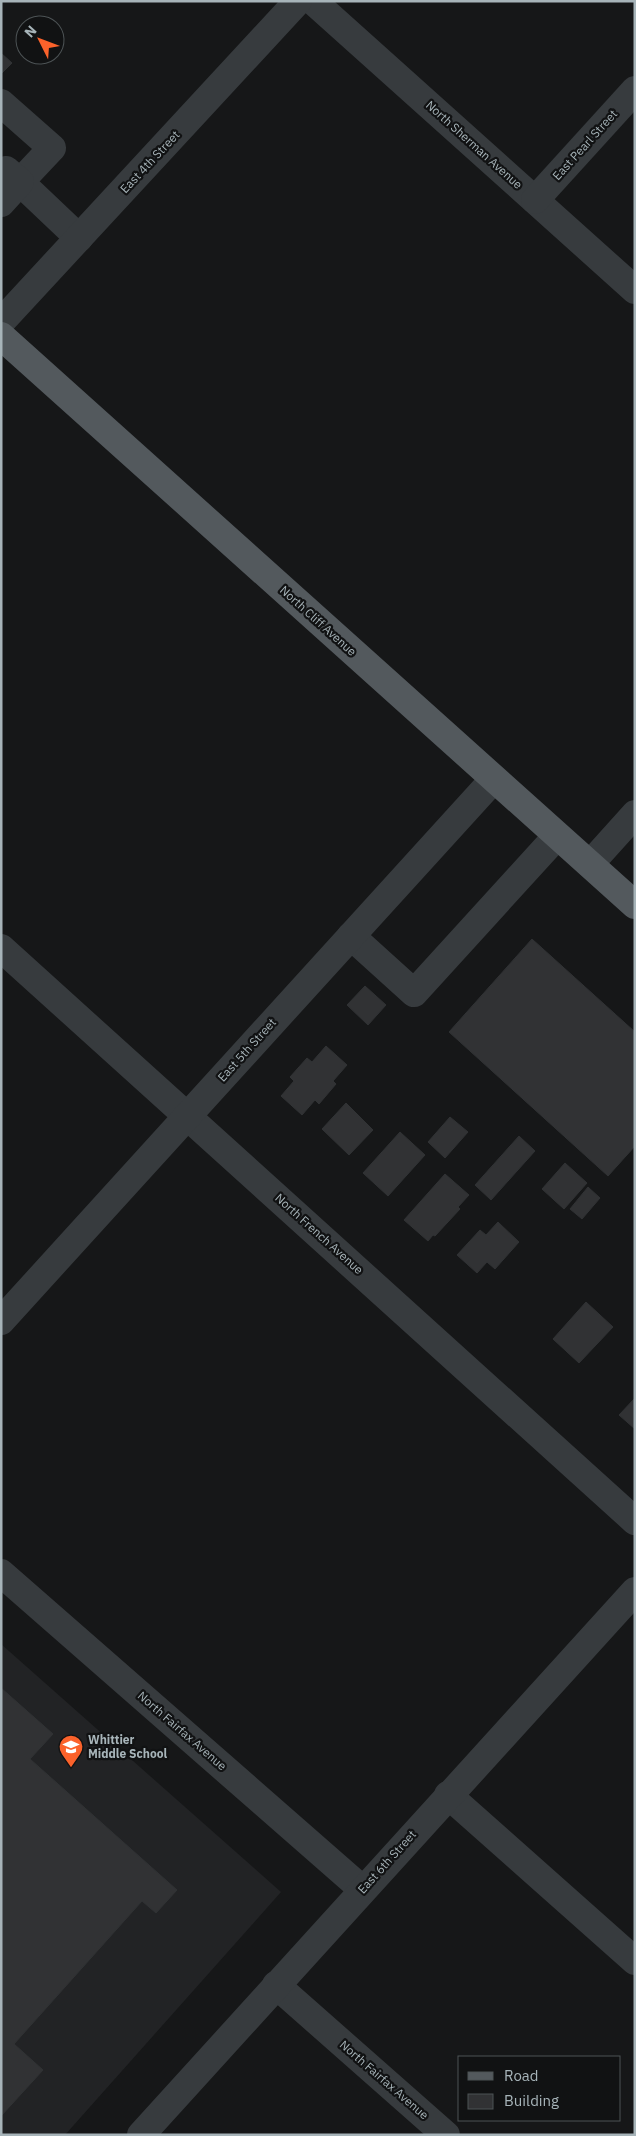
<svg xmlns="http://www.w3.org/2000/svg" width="636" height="2136" font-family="'IBM Plex Sans',sans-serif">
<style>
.built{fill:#222325}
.building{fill:#313234;stroke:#303234}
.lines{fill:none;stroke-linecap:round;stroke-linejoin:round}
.minor{stroke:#373b3e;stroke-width:28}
.major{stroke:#53595d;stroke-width:28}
.labels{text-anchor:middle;stroke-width:4.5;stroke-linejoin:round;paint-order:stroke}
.street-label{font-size:12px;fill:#a7b4b9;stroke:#111213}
.poi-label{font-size:12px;font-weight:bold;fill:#a7b4b9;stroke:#111213;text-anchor:start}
</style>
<rect width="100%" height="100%" fill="#161718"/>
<polygon class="built" points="1,1644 281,1892 65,2135 1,2135"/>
<g class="building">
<polygon points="1,53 12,63 1,74"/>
<polygon points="532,939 635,1032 635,1146 608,1176 449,1032"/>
<polygon points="365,986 386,1005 368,1025 347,1005"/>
<polygon points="326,1046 347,1065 333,1081 336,1084 319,1104 315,1100 302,1115 281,1096 294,1081 290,1077 307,1058 312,1062"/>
<polygon points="346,1103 373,1130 349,1155 322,1129"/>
<polygon points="450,1117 468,1132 445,1158 428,1142"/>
<polygon points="400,1132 425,1155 388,1196 363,1173"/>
<polygon points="519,1136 535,1151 491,1200 475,1185"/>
<polygon points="565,1163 587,1183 564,1209 542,1189"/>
<polygon points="445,1174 469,1195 458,1207 460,1209 435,1236 433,1235 428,1241 404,1220"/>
<polygon points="588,1187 600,1198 582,1219 570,1209"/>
<polygon points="498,1222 519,1242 495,1269 487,1262 477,1273 457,1255 480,1230 486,1235"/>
<polygon points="586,1302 613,1327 579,1363 553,1339"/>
<polygon points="635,1398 635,1429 619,1415"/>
<polygon points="1,1688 53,1734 30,1759 177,1890 156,1913 142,1901 14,2044 43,2070 1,2116"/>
</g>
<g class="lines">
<g class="minor">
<polyline points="313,1 635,290"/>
<polyline points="1,103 52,148 20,182 79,238"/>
<polyline points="535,200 635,90"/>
<polyline points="1,203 20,182 6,170"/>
<polyline points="1,322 298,1"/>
<polyline points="590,864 635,814"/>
<polyline points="351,936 414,993 557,836"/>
<polyline points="1,948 635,1521"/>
<polyline points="1,1321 494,779"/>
<polyline points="1,1573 362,1889"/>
<polyline points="448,1795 635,1961"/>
<polyline points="276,1985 446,2135"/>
<polyline points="141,2135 635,1591"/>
</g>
<polyline class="major" points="1,336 635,905"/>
</g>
<defs>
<symbol id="school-pin" viewBox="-11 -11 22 30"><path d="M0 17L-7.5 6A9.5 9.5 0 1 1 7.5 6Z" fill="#fb622b" stroke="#111213"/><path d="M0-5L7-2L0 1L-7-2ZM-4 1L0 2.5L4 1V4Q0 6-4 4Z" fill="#fff"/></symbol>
</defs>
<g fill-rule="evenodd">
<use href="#school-pin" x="57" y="1733" width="28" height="38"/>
</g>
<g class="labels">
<g class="street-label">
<text transform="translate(474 145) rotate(42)" y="4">North Sherman Avenue</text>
<text transform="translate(585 145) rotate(-48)" y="4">East Pearl Street</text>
<text transform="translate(150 162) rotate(-47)" y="4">East 4th Street</text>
<text transform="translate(318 621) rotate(42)" y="4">North Cliff Avenue</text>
<text transform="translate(247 1050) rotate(-48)" y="4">East 5th Street</text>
<text transform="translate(319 1234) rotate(42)" y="4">North French Avenue</text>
<text transform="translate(182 1731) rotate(41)" y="4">North Fairfax Avenue</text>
<text transform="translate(387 1862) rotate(-48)" y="4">East 6th Street</text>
<text transform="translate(384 2080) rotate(41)" y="4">North Fairfax Avenue</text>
</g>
<g class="poi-label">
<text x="88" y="1744">Whittier<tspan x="88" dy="14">Middle School</tspan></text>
</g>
</g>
<rect width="636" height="2136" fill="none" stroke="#a7b4b9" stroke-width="5"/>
<rect x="458" y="2056" width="162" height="65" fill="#111213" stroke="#4d5355"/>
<rect x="468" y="2072" width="25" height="8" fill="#53595d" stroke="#4d5355"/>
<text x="504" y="2081" font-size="15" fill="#a7b4b9">Road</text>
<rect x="468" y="2094" width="25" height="15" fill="#313234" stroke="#4d5355"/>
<text x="504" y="2106" font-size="15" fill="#a7b4b9">Building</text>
<g transform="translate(40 40) rotate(312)"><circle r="24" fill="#111213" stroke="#4d5355"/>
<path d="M0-4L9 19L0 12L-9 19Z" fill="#fb622b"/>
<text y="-8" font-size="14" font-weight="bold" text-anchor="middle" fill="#a7b4b9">N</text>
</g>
</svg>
